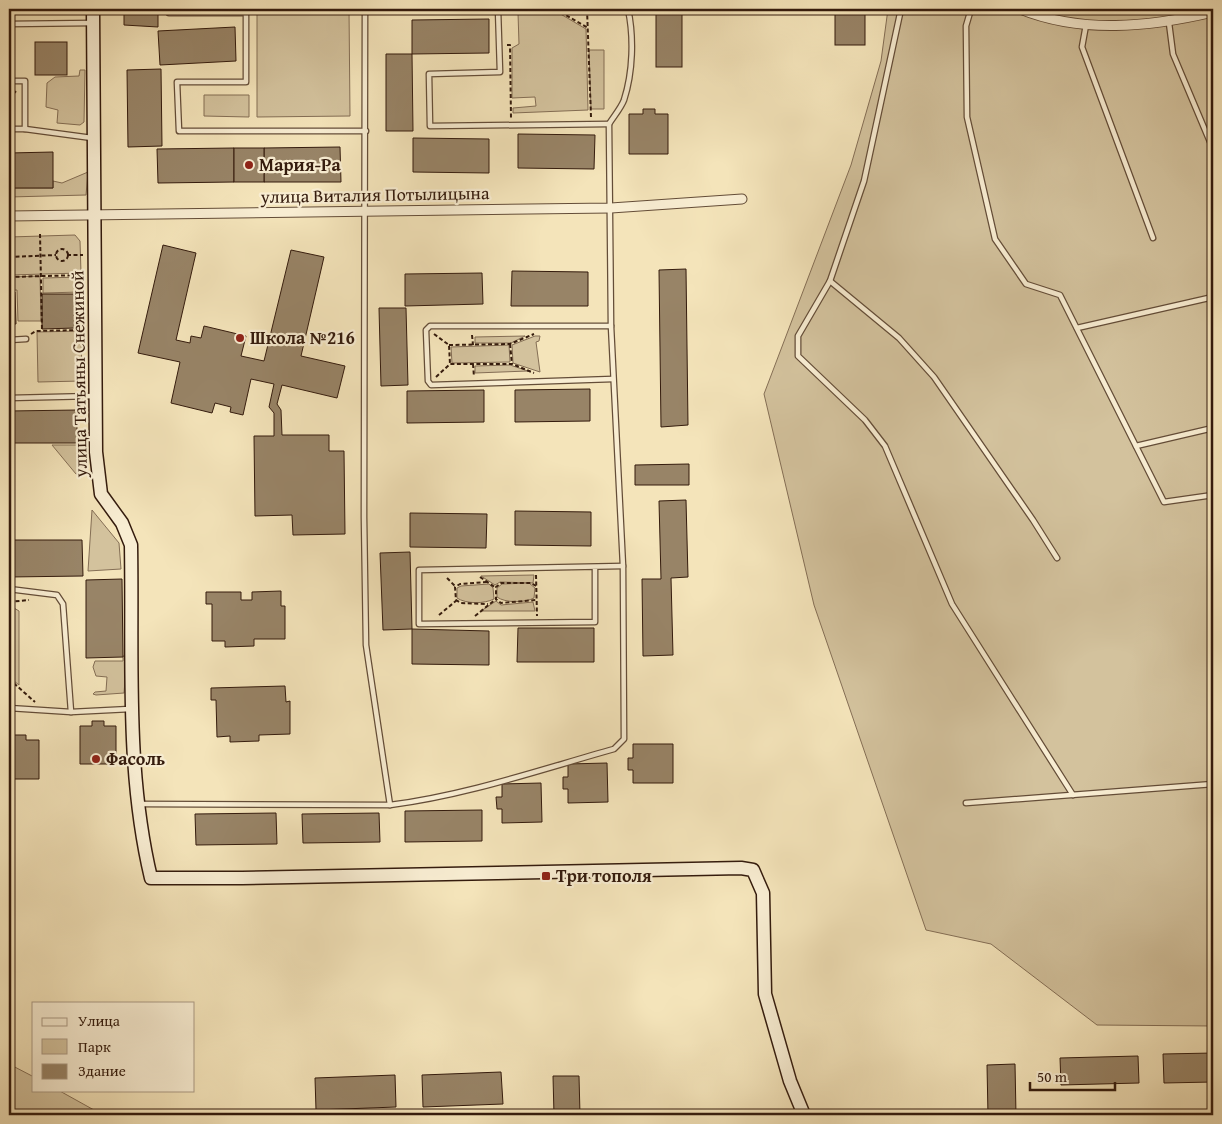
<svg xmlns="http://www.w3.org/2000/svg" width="1222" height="1124" font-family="'Gentium Book Plus',serif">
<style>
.green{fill:#d3c29d;stroke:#846e55}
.building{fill:#988467;stroke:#341b0d}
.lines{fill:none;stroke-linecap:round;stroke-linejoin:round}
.lane-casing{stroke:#644d38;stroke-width:7}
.street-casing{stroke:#644d38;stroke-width:11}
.secondary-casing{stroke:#341b0d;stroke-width:15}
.path{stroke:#341b0d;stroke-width:2;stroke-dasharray:4 2.5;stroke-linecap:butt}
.lane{stroke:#f8edd2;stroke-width:4.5}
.street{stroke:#f8edd2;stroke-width:9}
.secondary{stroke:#f8edd2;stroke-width:12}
.poi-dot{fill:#8f2418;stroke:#f8edd2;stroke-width:2}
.labels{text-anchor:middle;stroke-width:4.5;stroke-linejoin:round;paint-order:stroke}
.poi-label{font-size:18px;font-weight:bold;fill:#341b0d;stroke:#f8edd2;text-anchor:start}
.street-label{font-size:18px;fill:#341b0d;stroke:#f8edd2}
</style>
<rect width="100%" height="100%" fill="#f4e4ba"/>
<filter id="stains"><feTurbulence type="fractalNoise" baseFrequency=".004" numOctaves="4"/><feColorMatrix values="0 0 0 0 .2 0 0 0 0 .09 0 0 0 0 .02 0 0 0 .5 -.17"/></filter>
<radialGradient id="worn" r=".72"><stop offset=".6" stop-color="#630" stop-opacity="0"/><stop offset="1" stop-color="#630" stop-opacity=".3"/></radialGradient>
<g class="green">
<polygon points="257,9 349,9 350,116 257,117"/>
<polygon points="512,9 552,9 586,29 588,110 513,113 513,108 536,106 535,97 512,98 512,48 519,44 518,13 512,13"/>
<polygon points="888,9 1213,9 1213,1026 1097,1025 991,944 926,930 814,605 764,394 851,165 881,61"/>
<polygon points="589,50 604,50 604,109 591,109"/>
<polygon points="80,70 85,70 84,122 80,125 57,123 58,110 46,107 47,83 55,77 79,76"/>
<polygon points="204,95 249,95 249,117 204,116"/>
<polygon points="88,172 86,195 9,197 9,188 53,188 53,181 62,183"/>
<polygon points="75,235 80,241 81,273 9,275 9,237"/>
<polygon points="40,276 41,321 18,321 17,290 9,290 9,277"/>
<polygon points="81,277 81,292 43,293 43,278"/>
<polygon points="81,331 82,381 38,382 37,332"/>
<polygon points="525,336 511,343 475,343 475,337"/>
<polygon points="535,336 540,336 539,341 536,342 540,372 513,363 512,345"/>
<polygon points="509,345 510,362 452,363 451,347"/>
<polygon points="510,365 528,371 475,373 475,366"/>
<polygon points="52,445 84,445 84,474 76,474"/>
<polygon points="92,510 119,543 121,569 88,571"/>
<polygon points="534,575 533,583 500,582 495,585 481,576"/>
<path d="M529,583L535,588L534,598C525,603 505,603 497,597V588L502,584Z"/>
<path d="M489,584L493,588L494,599C484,604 466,604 457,598V588L461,586Z"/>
<polygon points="496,601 501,605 533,602 535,611 481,611"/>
<polygon points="9,605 19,611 19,685 9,677"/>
<polygon points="123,656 127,656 124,693 96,695 93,694 95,692 106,691 107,677 96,676 93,667 95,661 123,661"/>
<polygon points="9,1064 34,1077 34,1090 58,1090 103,1115 9,1115"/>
</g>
<g class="building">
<polygon points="124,9 158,9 158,27 124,25"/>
<rect x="656" y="9" width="26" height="58"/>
<rect x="835" y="9" width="30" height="36"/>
<polygon points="489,19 489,53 412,54 412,20"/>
<polygon points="235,27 236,61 160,65 158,31"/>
<rect x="35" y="42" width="32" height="33"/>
<polygon points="386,54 412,54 413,131 386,131"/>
<polygon points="161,69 162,146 128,147 127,70"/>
<polygon points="643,109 655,109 655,114 668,114 668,154 629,154 629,114 643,114"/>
<polygon points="518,134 595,135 594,169 518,168"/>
<polygon points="413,138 489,139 489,173 413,172"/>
<polygon points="340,147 341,182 264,182 264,148"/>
<polygon points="234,148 234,182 158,183 157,149"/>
<rect x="234" y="148" width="30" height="34"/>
<polygon points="53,152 53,188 9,188 9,153"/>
<polygon points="163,245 196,253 176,340 190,343 191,336 201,338 204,326 246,336 241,356 264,361 291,250 324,257 301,356 345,366 337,398 282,385 277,404 281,410 282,435 329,435 329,451 344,451 345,534 293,535 292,515 255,516 254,436 274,436 274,413 269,407 274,384 251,379 243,415 230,412 231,407 215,403 212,413 171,403 180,362 138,353"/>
<polygon points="686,269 688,425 661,427 659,270"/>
<polygon points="512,271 588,272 588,306 511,306"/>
<polygon points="482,273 483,304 405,306 405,274"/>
<polygon points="15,292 16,324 9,324 9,293"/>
<polygon points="42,294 75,294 75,328 42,329"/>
<polygon points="379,308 406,308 408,385 381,386"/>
<polygon points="590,389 590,421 515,422 515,390"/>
<polygon points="484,390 484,422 407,423 407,391"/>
<polygon points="77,410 77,443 9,443 9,411"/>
<polygon points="689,464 689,485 635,485 635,465"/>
<polygon points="686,500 688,577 671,578 673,655 643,656 642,579 661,579 659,501"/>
<polygon points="515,511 591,512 591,546 515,545"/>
<polygon points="410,513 487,514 486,548 410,547"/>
<polygon points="9,540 82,540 83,576 9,577"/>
<polygon points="410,552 412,629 383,630 380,553"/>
<polygon points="122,579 123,657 86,658 86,580"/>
<polygon points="281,591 281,606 285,606 285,639 254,639 254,646 225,647 225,641 212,641 212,604 206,604 206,592 241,592 241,600 252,600 252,592"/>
<polygon points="518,628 594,628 594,662 517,662"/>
<polygon points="412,629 489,631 489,665 412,664"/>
<polygon points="285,686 286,702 290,701 290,734 259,735 259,741 230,742 230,736 217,737 216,700 211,700 211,688"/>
<polygon points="92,721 104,721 104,726 116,726 116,764 80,764 80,726 92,726"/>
<polygon points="14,735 26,735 26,740 39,740 39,779 9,779 9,740 14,740"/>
<polygon points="633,744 673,744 673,783 633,783 633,770 628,770 628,758 633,758"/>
<polygon points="607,763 608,802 568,803 568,789 563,789 563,777 568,777 568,764"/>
<polygon points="541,783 542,822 502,823 502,809 497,809 496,797 502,797 502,784"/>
<polygon points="482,810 482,841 405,842 405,811"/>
<polygon points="276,813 277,844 196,845 195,814"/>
<polygon points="379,813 380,842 303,843 302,814"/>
<polygon points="1213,1053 1213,1082 1164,1083 1163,1054"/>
<polygon points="1138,1056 1139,1083 1061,1085 1060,1058"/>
<polygon points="1015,1064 1016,1115 988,1115 987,1065"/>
<polygon points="501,1072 503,1104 423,1107 422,1075"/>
<polygon points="395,1075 396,1107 316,1110 315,1078"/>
<polygon points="553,1076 579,1076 580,1115 554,1115"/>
<polygon points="306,1113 306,1115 258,1115 258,1114"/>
</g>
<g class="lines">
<defs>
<g id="lane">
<polyline points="169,9 169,13 246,13 246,82 177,82 179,131 366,131"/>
<polyline points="365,9 364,517 366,645 390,805"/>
<polyline points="498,9 500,72 429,74 430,126 609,124"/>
<polyline points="901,9 864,181 830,281 798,336 798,356 865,420 885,446 952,604 1073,795"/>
<polyline points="971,9 966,26 967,117 995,239 1026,284 1060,295 1164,502 1213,495"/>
<polyline points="1169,23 1173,54 1213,149"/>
<polyline points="9,24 93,23"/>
<polyline points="1086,25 1082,47 1153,238"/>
<polyline points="9,81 25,81 25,129"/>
<polyline points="9,129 25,129 92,138"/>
<polyline points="830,281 899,338 934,377 1033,520 1057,558"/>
<polyline points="611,326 430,326 426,330 428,381 431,385 613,379"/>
<polyline points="1077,328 1213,297"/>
<polyline points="9,340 26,339"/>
<polyline points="9,398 94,396"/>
<polyline points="1136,446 1213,428"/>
<polyline points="595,567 595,622 419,624 419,570 623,566"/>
<polyline points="9,589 57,595 63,604 71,712"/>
<polyline points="9,708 71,712 130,709"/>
<polyline points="966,803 1213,784"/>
<path d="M140,804L390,805C467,795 539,770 614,749L624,739L623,566L611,326L609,124C614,116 621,108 624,100C633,72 634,37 628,9"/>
</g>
<g id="street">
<path d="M1020,9C1082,34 1149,27 1213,12"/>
<polyline points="9,216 611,208 742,199"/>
</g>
<path id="secondary" d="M93,9L96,452L101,494L122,523L131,545C133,657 125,769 151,878H242L741,868L753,870L763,893L765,994L790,1081L804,1115"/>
</defs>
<use href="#lane" class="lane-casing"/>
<use href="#street" class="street-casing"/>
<use href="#secondary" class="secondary-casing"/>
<g class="path">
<polyline points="555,9 588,28"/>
<polyline points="587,9 591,117"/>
<polyline points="507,45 510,45 511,118"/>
<polyline points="9,99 17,90"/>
<polyline points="9,117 12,118 12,122"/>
<polyline points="40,234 42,330"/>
<circle cx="62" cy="255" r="6"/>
<polyline points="67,255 83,255"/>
<polyline points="9,257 56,255"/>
<polyline points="9,277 83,275"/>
<polyline points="31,334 36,331 83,330"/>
<polyline points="434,334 449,345 450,364"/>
<polyline points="472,335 473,345"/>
<polyline points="510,344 512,364"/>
<polyline points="449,345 510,344 534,334"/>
<polyline points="473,364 474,377"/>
<polyline points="436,377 450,364 512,364 534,373"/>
<polyline points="536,575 537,616"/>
<polyline points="480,577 496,588"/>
<polyline points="447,578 456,587"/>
<polyline points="487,582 460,584 455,587 456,600 461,603 488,604"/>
<polyline points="536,586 531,583 501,583 496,587 496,599 501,603 536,600"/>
<polyline points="9,602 29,600"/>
<polyline points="439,615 457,600"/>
<polyline points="475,616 496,599"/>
<polyline points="9,679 35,702"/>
</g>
<use href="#lane" class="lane"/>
<use href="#street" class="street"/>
<use href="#secondary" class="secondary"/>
</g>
<g class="poi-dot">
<circle cx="249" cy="165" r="5"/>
<circle cx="240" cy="338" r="5"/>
<circle cx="96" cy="759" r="5"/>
<rect x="541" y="871" width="10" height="10" rx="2.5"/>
</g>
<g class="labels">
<g class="poi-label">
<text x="259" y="171">Мария-Ра</text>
<text x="250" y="344">Школа №216</text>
<text x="106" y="765">Фасоль</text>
<text x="556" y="882">Три тополя</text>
</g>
<g class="street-label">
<text transform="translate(375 195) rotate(-1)" y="6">улица Виталия Потылицына</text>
<text transform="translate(79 374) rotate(-91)" y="6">улица Татьяны Снежиной</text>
</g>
</g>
<rect width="1222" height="1124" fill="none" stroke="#f4e4ba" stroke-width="30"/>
<rect x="10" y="10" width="1202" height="1104" fill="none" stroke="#341b0d" stroke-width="2.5"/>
<rect x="15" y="15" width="1192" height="1094" fill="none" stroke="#341b0d"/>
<rect x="32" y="1002" width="162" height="90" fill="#f8edd2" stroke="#aa9983"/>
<rect x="42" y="1018" width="25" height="8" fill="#f8edd2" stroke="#aa9983"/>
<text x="78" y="1026" font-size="15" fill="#341b0d">Улица</text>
<rect x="42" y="1039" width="25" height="15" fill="#d3c29d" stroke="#aa9983"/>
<text x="78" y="1052" font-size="15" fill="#341b0d">Парк</text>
<rect x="42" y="1064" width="25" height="15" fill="#988467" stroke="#aa9983"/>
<text x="78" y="1076" font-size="15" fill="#341b0d">Здание</text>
<path d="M1030 1082v8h85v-8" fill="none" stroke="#341b0d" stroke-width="2.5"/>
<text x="1037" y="1082" font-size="15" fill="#341b0d" stroke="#f8edd2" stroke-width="4" paint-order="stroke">50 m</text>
<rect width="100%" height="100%" filter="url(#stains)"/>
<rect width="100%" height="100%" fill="url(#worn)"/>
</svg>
